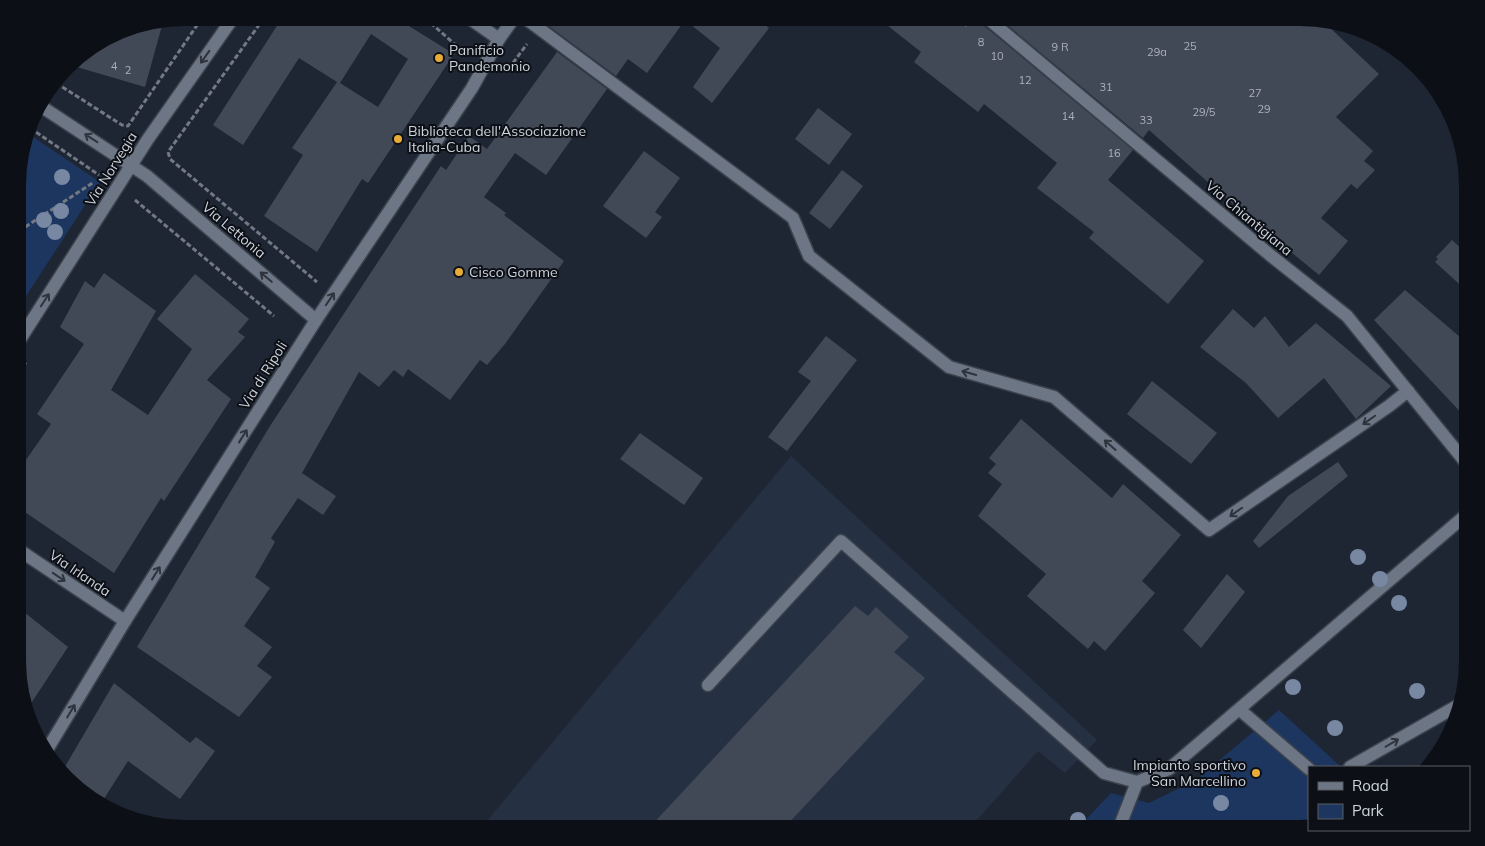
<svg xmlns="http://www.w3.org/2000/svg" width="1485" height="846" font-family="Mulish,sans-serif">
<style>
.built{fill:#253042}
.green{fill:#1c365f}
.building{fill:#414957;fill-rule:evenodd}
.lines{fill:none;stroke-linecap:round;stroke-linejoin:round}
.service-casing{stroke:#3b424c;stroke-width:15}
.minor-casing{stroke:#3b424c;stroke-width:15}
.tertiary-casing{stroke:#3b424c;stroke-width:15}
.path{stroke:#737984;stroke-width:3;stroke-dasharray:5 2.5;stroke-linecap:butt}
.service{stroke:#6c7685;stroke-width:12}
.minor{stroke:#6c7685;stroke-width:12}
.tertiary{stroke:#6c7685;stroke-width:12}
.tree{fill:#7888a3}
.oneway{stroke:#2e333c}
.poi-dot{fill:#e8ab37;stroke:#0c0f15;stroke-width:2}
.labels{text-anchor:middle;stroke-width:4;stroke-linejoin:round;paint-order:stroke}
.number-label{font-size:11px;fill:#abb0bb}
.poi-label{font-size:14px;fill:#ced3dc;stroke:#0c0f15;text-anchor:start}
.street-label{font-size:14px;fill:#ced3dc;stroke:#0c0f15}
</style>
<rect width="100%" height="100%" fill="#1f2633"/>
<polygon class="built" points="791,456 1097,740 1065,773 1038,751 970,828 481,828"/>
<g class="green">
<polygon points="30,135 100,182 19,307 19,163 26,139"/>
<polygon points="1279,710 1341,767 1309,767 1309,828 1078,828 1111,793 1149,803 1196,780"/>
</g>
<g class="building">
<path d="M282,18H396L454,54L368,183L362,179L317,252L264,216L303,155L292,148L337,82L299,58L243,145L213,125ZM371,34L408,59L378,107L340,83Z"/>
<polygon points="538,18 756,18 769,28 712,103 693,87 720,48 685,20 647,73 628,59 616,76"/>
<polygon points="878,18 979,18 982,24 1133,150 1108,180 1204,261 1168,304 1089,238 1094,232 1037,188 1057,163 984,104 978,112 914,62 921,52"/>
<polygon points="999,18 1300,18 1327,25 1379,74 1336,117 1373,151 1364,161 1375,170 1357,189 1351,184 1321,218 1348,241 1319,275 1235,206 1149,130 1143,138"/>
<polygon points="163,22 145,87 70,65 74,59 121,30"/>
<polygon points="557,52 607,89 546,175 515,153 484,197 506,213 504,215 564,261 505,344 487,365 480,360 450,400 408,369 403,377 394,370 379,387 359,372 302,473 336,496 323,515 298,498 271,538 275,542 255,577 270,588 244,626 272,647 257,666 272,677 239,717 137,647 270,426 441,166 446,170 469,136 487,149"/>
<polygon points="818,108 852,134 829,165 795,139"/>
<polygon points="644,151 680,178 655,212 662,217 646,238 603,206"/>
<polygon points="842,170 863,186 830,229 809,213"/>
<polygon points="1452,240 1467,254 1467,291 1435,262 1438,259 1436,257"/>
<polygon points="104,273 156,311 111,390 148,415 192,349 157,319 195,274 249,319 238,332 245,337 207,380 231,399 164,501 161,498 114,573 19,508 19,470 51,424 37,414 84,344 60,327 85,281 94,288"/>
<polygon points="1405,290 1467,343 1467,419 1374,320"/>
<polygon points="1233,309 1254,328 1265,316 1289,347 1316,323 1391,386 1356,419 1324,378 1278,418 1246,383 1200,347"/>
<polygon points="826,336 857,360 787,451 768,437 811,381 798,372"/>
<polygon points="1152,381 1217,433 1191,464 1127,414"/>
<polygon points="1021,419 1112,498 1123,484 1181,535 1142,581 1155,593 1105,651 1094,641 1088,649 1027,596 1046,574 978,516 1002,484 988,473 996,464 989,458"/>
<polygon points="640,433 703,478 684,505 620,459"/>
<polygon points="1338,462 1348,476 1259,548 1253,541 1288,496"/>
<polygon points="1227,574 1245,592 1201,648 1183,630"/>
<polygon points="855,606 868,616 876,607 909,637 894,652 925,678 784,828 649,828"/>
<polygon points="19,608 68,647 28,708 19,683"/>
<polygon points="114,683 190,743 196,737 215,751 180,799 128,761 100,805 63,770"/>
</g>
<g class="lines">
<defs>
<g id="service">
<polyline points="525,18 793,218 809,256 949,367 1054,397 1209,530 1389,406 1408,391"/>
<polyline points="708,685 841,541 1104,773 1137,782 1169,769 1467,514"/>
<polyline points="1240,710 1309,769"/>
<polyline points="1350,767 1457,706"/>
<polyline points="1119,828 1137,782"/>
</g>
<g id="minor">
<polyline points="39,105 147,176 316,320"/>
<polyline points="19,341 148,139 233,18"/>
<polyline points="19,550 125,621"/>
<polyline points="45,753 125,621 316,320 472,88 499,39"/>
</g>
<g id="tertiary">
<polyline points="469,18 499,39 514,18"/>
<polyline points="987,18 1270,255 1347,316 1467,464"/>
</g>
</defs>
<use href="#service" class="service-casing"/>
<use href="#minor" class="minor-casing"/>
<use href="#tertiary" class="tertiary-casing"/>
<g class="path">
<polyline points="264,18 168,152 170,159 317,282"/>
<polyline points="425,18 467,55"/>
<polyline points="958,18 967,26"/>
<polyline points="513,63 527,44"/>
<polyline points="56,83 122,125 128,126 202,18"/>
<polyline points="30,128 99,175"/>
<polyline points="135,200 274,316"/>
<polyline points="19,231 94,182"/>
<polyline points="19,373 26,362"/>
</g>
<use href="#service" class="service"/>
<use href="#minor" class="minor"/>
<use href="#tertiary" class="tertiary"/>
</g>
<g class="tree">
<circle cx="62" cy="177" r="8"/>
<circle cx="61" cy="211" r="8"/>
<circle cx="44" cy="220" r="8"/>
<circle cx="55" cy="232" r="8"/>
<circle cx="1358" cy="557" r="8"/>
<circle cx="1380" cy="579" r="8"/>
<circle cx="1399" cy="603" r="8"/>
<circle cx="1293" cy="687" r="8"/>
<circle cx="1417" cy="691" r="8"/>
<circle cx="1335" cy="728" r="8"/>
<circle cx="1221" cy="803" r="8"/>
<circle cx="1078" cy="820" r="8"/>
</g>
<defs><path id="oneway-shaft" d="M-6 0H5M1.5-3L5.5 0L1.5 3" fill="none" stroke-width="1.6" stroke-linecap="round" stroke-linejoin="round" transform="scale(1.25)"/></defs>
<g class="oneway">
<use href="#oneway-shaft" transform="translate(205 57) rotate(125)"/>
<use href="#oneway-shaft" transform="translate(91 138) rotate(-147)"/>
<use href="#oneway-shaft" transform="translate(266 277) rotate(-140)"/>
<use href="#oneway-shaft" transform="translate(330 299) rotate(-56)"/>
<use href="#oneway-shaft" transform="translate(45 300) rotate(-57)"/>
<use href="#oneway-shaft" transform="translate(969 373) rotate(-164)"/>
<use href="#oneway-shaft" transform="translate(1369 420) rotate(145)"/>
<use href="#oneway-shaft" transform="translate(243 436) rotate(-58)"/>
<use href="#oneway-shaft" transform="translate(1110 445) rotate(-139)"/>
<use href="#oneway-shaft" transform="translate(1236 512) rotate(145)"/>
<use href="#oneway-shaft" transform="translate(156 573) rotate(-58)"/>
<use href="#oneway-shaft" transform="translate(59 577) rotate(34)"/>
<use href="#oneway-shaft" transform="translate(71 711) rotate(-59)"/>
<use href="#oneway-shaft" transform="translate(1392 743) rotate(-30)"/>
</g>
<g class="poi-dot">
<circle cx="439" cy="58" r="5"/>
<circle cx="398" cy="139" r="5"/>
<circle cx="459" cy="272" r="5"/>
<circle cx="1256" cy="773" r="5"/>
</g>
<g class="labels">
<g class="number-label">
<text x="981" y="46">8</text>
<text x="1190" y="50">25</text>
<text x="1060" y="51">9 R</text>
<text x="1157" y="56">29a</text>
<text x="997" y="60">10</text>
<text x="114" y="70">4</text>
<text x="128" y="74">2</text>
<text x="1025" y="84">12</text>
<text x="1106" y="91">31</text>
<text x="1255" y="97">27</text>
<text x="1264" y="113">29</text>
<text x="1204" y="116">29/5</text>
<text x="1068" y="120">14</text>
<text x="1146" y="124">33</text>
<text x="1114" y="157">16</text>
</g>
<g class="poi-label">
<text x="449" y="55">Panificio<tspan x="449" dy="16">Pandemonio</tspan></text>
<text x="408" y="136">Biblioteca dell'Associazione<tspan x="408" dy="16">Italia-Cuba</tspan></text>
<text x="469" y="277">Cisco Gomme</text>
<text x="1246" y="770" text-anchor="end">Impianto sportivo<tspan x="1246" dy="16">San Marcellino</tspan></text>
</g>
<g class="street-label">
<text transform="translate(111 169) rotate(-58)" y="5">Via Norvegia</text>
<text transform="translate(1249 218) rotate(40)" y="5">Via Chiantigiana</text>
<text transform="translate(234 230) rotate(40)" y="5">Via Lettonia</text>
<text transform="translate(263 375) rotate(-58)" y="5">Via di Ripoli</text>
<text transform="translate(80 573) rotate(34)" y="5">Via Irlanda</text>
</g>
</g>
<path d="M0 0H1485V846H0ZM185 26H1300A159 159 0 0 1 1459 185V661A159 159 0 0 1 1300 820H185A159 159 0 0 1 26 661V185A159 159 0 0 1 185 26Z" fill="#0c0f15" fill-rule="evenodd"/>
<rect x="1308" y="766" width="162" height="65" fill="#0c0f15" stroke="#5a5d65"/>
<rect x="1318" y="782" width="25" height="8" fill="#6c7685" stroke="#5a5d65"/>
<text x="1352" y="791" font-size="15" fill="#ced3dc">Road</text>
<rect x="1318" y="804" width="25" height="15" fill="#1c365f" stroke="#5a5d65"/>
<text x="1352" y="816" font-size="15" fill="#ced3dc">Park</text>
</svg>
